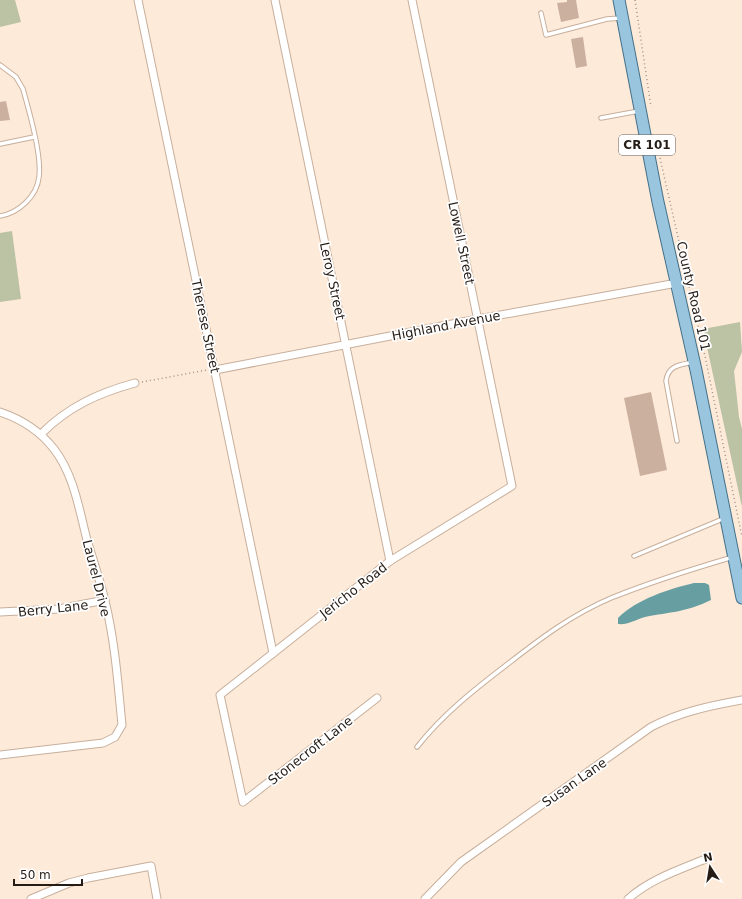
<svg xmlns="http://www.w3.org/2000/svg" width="742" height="899" font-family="'DejaVu Sans',sans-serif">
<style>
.green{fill:#bcc2a4}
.water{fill:#679ea1}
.building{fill:#cbb0a0}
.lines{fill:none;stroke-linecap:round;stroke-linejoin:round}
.lane-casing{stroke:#c7af9c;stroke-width:5.5}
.street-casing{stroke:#c7af9c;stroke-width:9}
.primary-casing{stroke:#447189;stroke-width:13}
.path{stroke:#a39487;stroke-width:1.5;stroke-dasharray:1 3;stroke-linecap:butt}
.lane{stroke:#fff;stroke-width:3.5}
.street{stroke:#fff;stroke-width:7}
.primary{stroke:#99c5de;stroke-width:11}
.labels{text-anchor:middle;stroke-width:3.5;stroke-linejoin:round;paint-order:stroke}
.shield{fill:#fff;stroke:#66605b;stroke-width:1}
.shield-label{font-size:12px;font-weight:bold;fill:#251c15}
.street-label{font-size:13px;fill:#251c15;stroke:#fff}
</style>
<rect width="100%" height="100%" fill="#feead9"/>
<g class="green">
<polygon points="0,0 15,0 21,22 0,27"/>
<polygon points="12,231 21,299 0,302 0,233"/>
<polygon points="740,322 742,352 734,371 739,417 742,429 742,507 703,329"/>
</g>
<path class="water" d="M694,583H705L709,585L711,600C687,612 670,612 645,617C635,620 628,625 618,624V618C637,599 669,589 694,583Z"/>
<g class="building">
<polygon points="567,0 576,0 579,18 561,22 557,3 567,2"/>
<polygon points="583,37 587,66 576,68 571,39"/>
<polygon points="6,101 10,120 0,121 0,102"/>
<polygon points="651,392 667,470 640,476 624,398"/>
</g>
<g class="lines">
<defs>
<g id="lane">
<polyline points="541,13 546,35 607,19 621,18"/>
<path d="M0,65L16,77L23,89C29,111 42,155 39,177C37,196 19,213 0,216"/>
<polyline points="601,118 639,111"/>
<polyline points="0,144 34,137"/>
<path d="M677,441L666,381C668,365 680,365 694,362"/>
<polyline points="634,556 725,518"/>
<path d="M417,747C443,714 475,689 509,663C541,638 573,614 611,598C651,582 692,569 733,557"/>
</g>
<g id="street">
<polyline points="138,0 273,653"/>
<polyline points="275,0 390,561"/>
<polyline points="215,370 478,319 677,283"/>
<path d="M0,412C21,419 40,431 54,449C74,475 79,509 87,540C93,560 100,580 105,601C115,641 118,684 122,725L115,737L103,743L0,755"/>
<path d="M41,434C68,407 98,393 135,383"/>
<polyline points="0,612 59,609 105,600"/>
<polyline points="377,698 243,802 220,695 390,561 512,486 412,0"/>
<polyline points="31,899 69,883 88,878 151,866 157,899"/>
<path d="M425,899L461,862L651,727C680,712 709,706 742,700"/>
<path d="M628,899C650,879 681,869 708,858"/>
</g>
<polyline id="primary" points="619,0 658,202 696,370 742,598"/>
</defs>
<use href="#lane" class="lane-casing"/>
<use href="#street" class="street-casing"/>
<use href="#primary" class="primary-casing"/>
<g class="path">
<polyline points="635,0 651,107"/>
<polyline points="660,158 705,356 742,537"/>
<polyline points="142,382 207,370"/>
</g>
<use href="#lane" class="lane"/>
<use href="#street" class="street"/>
<use href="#primary" class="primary"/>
</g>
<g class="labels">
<rect class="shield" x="619" y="135" width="56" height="20" rx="3"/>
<g class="shield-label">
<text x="647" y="149">CR 101</text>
</g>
<g class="street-label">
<text transform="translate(462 243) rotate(78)" y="5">Lowell Street</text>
<text transform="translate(333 281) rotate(78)" y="5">Leroy Street</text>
<text transform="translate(694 296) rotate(77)" y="5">County Road 101</text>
<text transform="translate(446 325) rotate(-11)" y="5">Highland Avenue</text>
<text transform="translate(206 326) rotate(78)" y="5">Therese Street</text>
<text transform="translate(97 578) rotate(76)" y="5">Laurel Drive</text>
<text transform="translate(353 590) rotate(-38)" y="5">Jericho Road</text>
<text transform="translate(53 608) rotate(-6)" y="5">Berry Lane</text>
<text transform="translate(310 750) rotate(-38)" y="5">Stonecroft Lane</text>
<text transform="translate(574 782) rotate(-35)" y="5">Susan Lane</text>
</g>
</g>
<g transform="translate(710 867) rotate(348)" stroke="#ffffff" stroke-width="3" paint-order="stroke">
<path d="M0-3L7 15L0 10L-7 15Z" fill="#251c15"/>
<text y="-6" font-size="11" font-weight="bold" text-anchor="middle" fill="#251c15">N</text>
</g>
<path d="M14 879v6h68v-6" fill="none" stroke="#251c15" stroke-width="2"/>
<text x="20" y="879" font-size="12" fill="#251c15" stroke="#ffffff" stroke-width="3" paint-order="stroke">50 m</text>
</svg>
